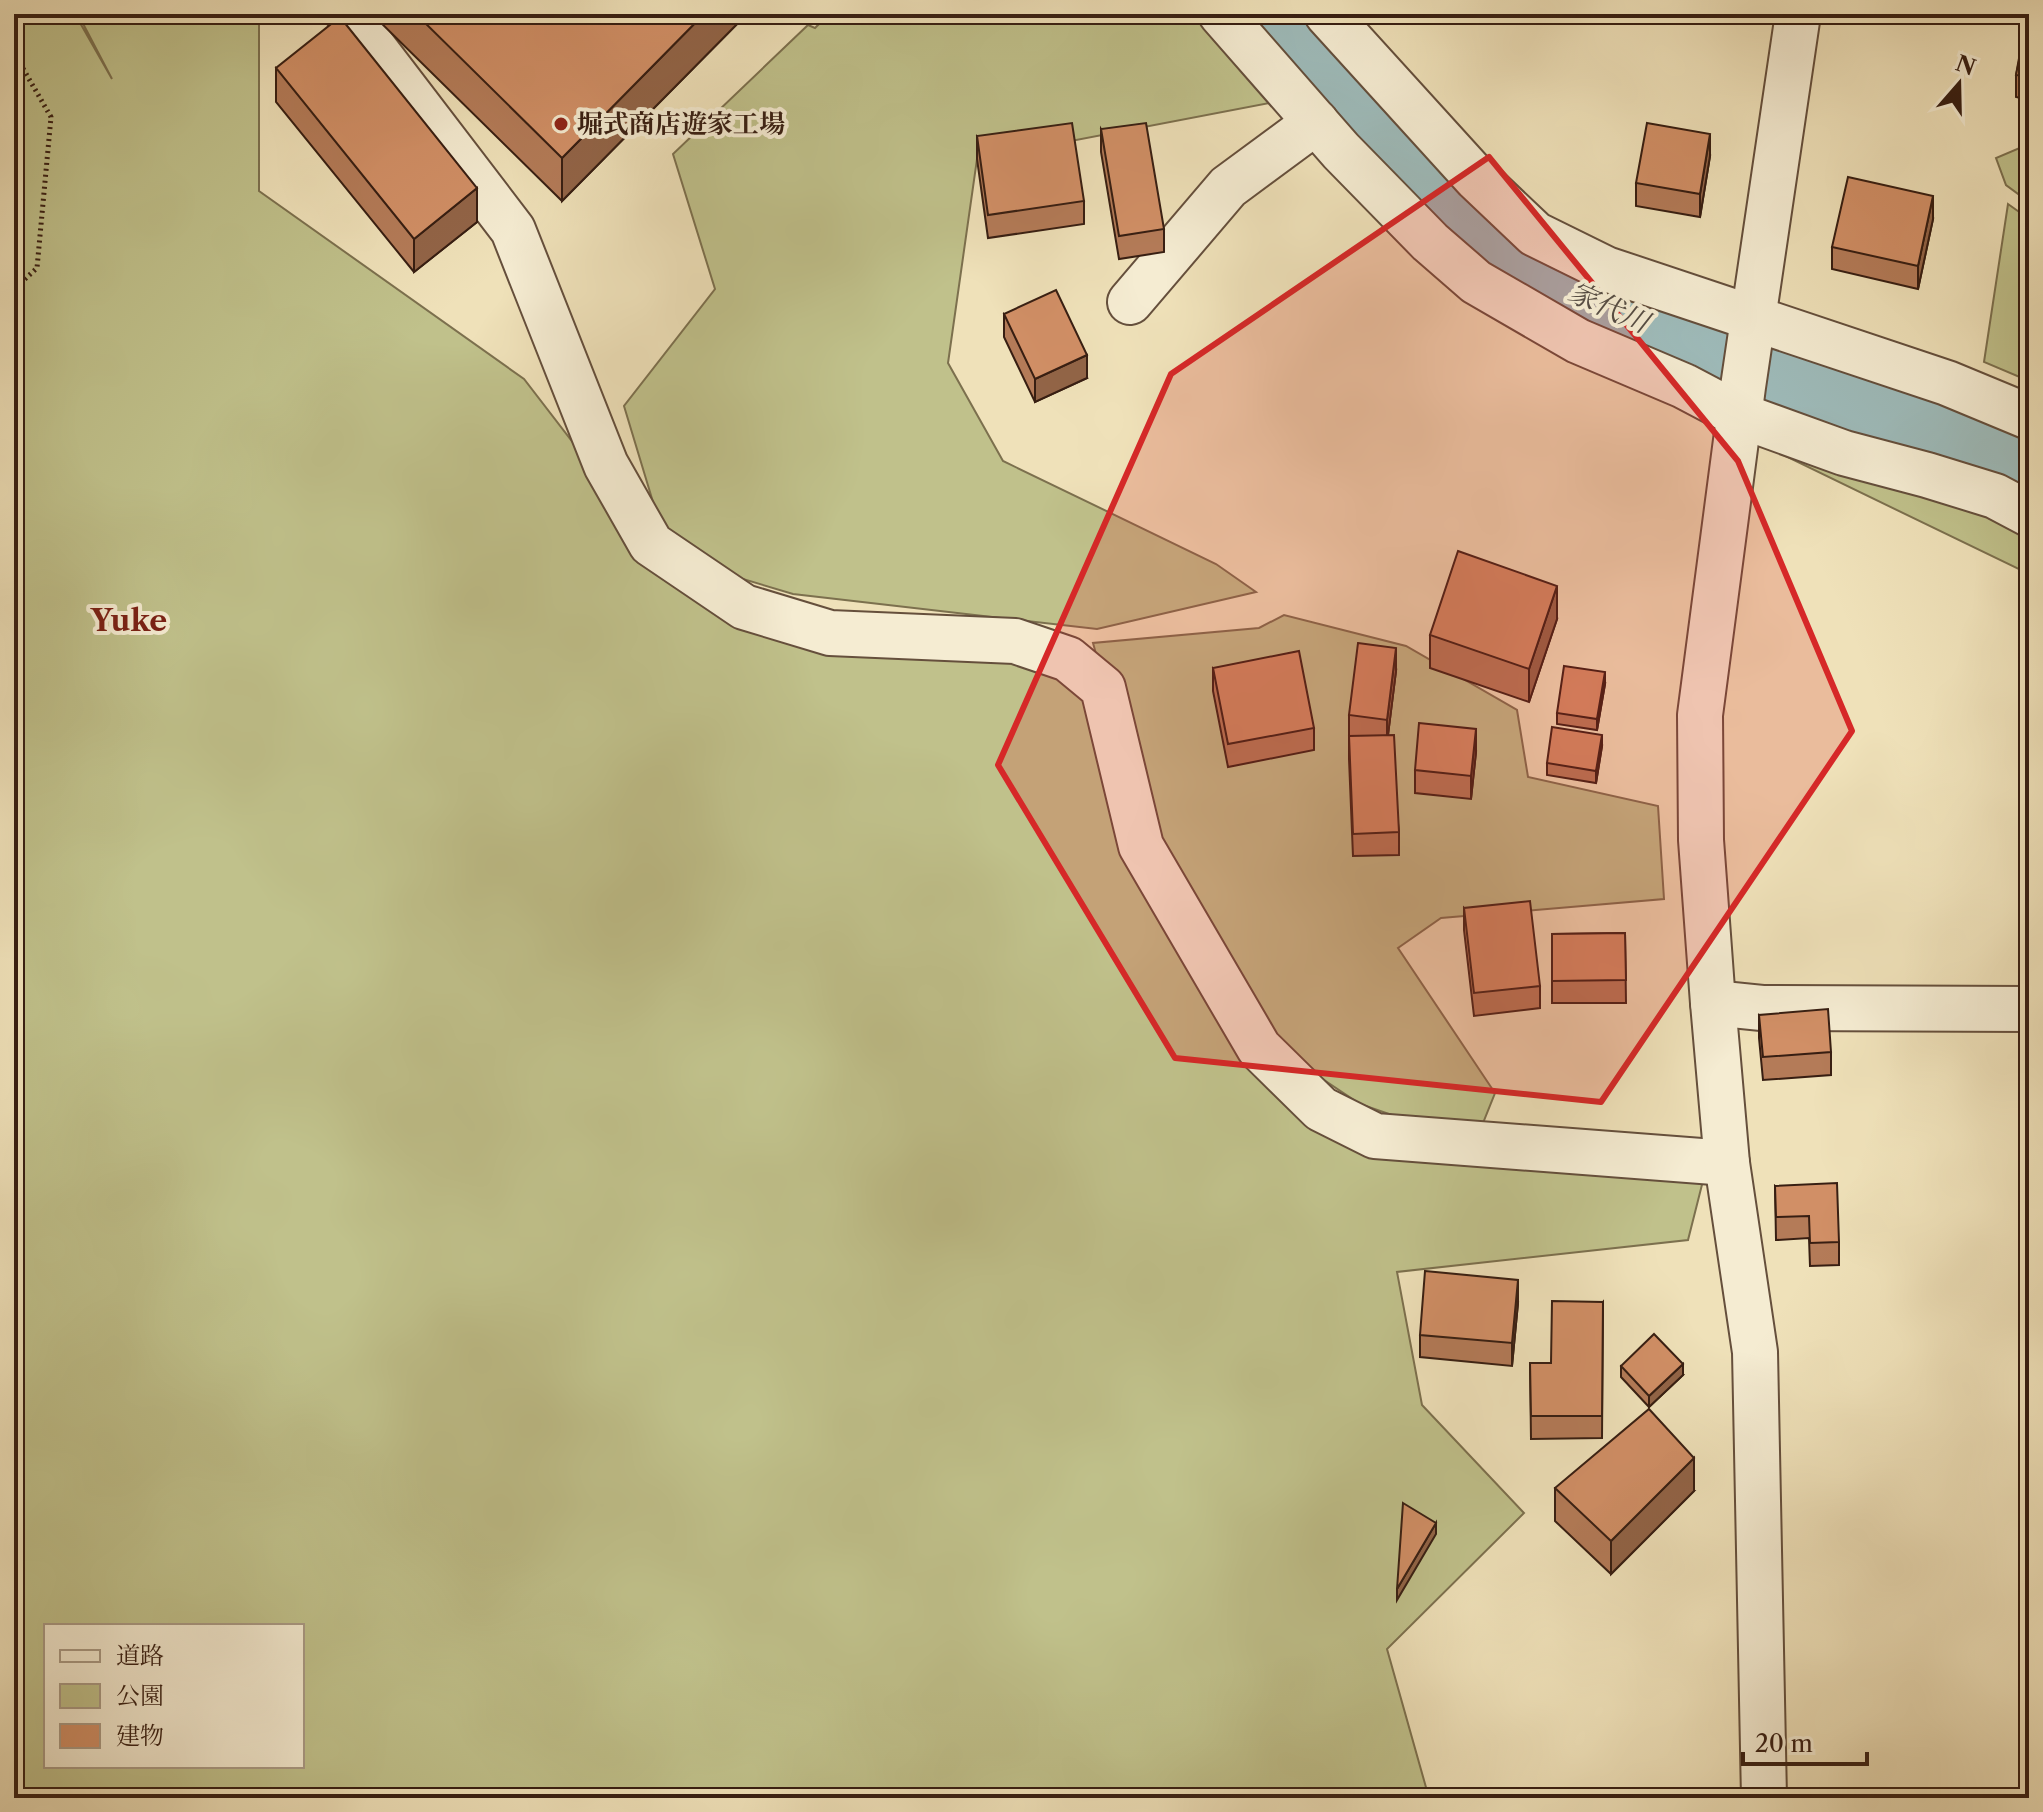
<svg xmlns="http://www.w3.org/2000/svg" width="2043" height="1812" font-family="'Libre Caslon Text','Noto Serif JP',serif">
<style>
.green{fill:#c0c18b;stroke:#7c704e;stroke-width:2;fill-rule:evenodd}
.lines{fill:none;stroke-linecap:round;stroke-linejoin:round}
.river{stroke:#9ebbba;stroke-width:74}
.minor-casing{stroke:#654f3c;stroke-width:48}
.path{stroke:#371e12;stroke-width:5;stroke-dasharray:2 4;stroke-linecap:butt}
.minor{stroke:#f5ecd2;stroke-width:44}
.wall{fill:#b47b58;stroke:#371e12;stroke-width:2}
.shaded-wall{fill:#926447;stroke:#371e12;stroke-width:2}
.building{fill:#d18f66;stroke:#371e12;stroke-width:2}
.marked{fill:#d62828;fill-opacity:0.2;stroke:#d62828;stroke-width:6;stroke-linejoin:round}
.poi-dot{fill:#8f2418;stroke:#f5ecd2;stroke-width:3}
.labels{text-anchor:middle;stroke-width:8;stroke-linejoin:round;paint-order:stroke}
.poi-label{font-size:26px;font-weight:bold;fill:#371e12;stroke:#f5ecd2;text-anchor:start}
.water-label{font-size:28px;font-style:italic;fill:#564d44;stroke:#f5ecd2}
.quarter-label{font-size:30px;font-weight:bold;fill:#7a1f14;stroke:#f5ecd2}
</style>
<rect width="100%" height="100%" fill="#efe1b9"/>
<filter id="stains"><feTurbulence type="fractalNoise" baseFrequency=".0025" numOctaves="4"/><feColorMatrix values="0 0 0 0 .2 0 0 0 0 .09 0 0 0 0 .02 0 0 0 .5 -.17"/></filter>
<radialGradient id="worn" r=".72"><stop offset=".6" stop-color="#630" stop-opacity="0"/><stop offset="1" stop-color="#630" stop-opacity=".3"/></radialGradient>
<g class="green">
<path d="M14,14H75L112,79L78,14H259V191L524,379L651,544L669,555L624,406L715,289L673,154L808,25L815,28L829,14H1220L1295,98L977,159L948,363L1003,461L1216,564L1256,592L1097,629L793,594L673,558L744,607L1068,659L1134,791L1093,643L1259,628L1284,615L1406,646L1517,710L1528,777L1658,806L1664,899L1441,918L1398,948L1495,1093L1475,1143L1708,1161L1688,1240L1397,1272L1422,1405L1524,1513L1387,1649L1429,1798H14ZM1252,1032L1360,1104L1470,1142L1375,1136ZM46,1626H302V1766H46Z"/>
<polygon points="1231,14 1319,14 1529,237 1722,312 1697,375 1502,279 1384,179"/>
<polygon points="2029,144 2029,202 2006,185 1996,158"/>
<polygon points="2008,204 2029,219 2029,381 1984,362"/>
<polygon points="1786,338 2029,425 2029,574 1777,452"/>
</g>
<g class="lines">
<polyline class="river" points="1273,14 1440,196 1521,266 1624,316 1883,413 2029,473"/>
<defs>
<g id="minor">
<polyline points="348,14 513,230 606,465 651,544 744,607 830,633 1015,641 1068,659 1103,688 1141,846 1259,1048 1321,1109 1375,1136 1727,1163"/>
<polyline points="1221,14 1341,151 1430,242 1476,282 1578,341 1684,386 1739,415 1844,453 1927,475 1995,496 2029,514"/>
<polyline points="1327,14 1476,178 1535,234 1606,269 1947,383 2029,417"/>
<polyline points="1130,302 1228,187 1316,122"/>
<polyline points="1713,1003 1762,1008 2029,1009"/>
<polyline points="1764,1798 1755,1352 1727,1163 1713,1003 1701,840 1700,715 1743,387 1798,14"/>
</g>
</defs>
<use href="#minor" class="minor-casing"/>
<polyline class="path" points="14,53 51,117 37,268 14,289"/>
<use href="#minor" class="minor"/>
</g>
<g class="wall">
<polygon points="372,14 747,14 562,201"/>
<polygon points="2029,14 2029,100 2016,97 2016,75"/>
<polygon points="276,68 477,222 414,272 276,102"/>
<polygon points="1101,129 1164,229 1164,252 1119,259 1101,152"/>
<polygon points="977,136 1084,201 1084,224 988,238 977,159"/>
<polygon points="1710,156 1700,217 1636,206 1636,183"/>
<polygon points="1933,219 1918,289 1832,269 1832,247"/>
<polygon points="1004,314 1087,378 1035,402 1004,337"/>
<polygon points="1557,619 1529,702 1430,668 1430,635"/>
<polygon points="1213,668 1314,728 1314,750 1228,767 1213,691"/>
<polygon points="1396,671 1388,735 1399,832 1399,855 1353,856 1349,759 1349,715"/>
<polygon points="1605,684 1597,730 1557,724 1557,713"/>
<polygon points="1602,746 1596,783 1547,775 1547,763"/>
<polygon points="1476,752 1471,799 1415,793 1415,770"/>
<polygon points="1464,908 1540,986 1540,1008 1474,1016 1464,930"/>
<polygon points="1625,933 1626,1003 1552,1003 1552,934"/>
<polygon points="1759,1015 1831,1052 1831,1075 1763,1080 1759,1038"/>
<polygon points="1775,1186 1839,1242 1839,1265 1810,1266 1809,1238 1776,1240"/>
<polygon points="1603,1302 1602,1438 1531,1439 1530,1363 1551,1363"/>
<polygon points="1518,1303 1512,1366 1420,1357 1420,1335"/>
<polygon points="1621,1366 1683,1375 1649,1407 1621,1377"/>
<polygon points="1555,1488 1694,1491 1611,1574 1555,1521"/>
</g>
<g class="shaded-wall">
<polygon points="704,14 747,14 562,201 562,158"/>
<polygon points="1710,134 1710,156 1700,217 1700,194"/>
<polygon points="477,188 477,222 414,272 414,239"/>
<polygon points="1933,196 1933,219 1918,289 1918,266"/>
<polygon points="1087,355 1087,378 1035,402 1035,379"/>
<polygon points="1557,586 1557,619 1529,702 1529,669"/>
<polygon points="1396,648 1396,671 1387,743 1387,720"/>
<polygon points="1605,672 1605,684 1597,730 1597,719"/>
<polygon points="1476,729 1476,752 1471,799 1471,776"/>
<polygon points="1602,735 1602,746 1596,783 1596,771"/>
<polygon points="1518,1280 1518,1303 1512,1366 1512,1343"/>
<polygon points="1683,1364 1683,1375 1649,1407 1649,1396"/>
<polygon points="1694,1458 1694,1491 1611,1574 1611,1541"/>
<polygon points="1436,1523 1436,1534 1397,1600 1397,1589"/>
</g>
<g class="building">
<polygon points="416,14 704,14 562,158"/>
<polygon points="2027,14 2029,14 2029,77 2016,75"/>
<polygon points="340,17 477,188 414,239 276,68"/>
<polygon points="1072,123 1084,201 988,215 977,136"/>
<polygon points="1146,123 1164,229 1119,236 1101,129"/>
<polygon points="1647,123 1710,134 1700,194 1636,183"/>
<polygon points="1848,177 1933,196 1918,266 1832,247"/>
<polygon points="1056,290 1087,355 1035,379 1004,314"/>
<polygon points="1458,551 1557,586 1529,669 1430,635"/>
<polygon points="1358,643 1396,648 1387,720 1349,715"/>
<polygon points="1299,651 1314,728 1228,744 1213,668"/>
<polygon points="1564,666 1605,672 1597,719 1557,713"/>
<polygon points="1419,723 1476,729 1471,776 1415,770"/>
<polygon points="1552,727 1602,735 1596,771 1547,763"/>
<polygon points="1394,735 1399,832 1353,834 1349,736"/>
<polygon points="1530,901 1540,986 1474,993 1464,908"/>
<polygon points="1625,933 1626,980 1552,981 1552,934"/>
<polygon points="1828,1009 1831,1052 1763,1057 1759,1015"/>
<polygon points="1837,1183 1839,1242 1810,1243 1809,1216 1776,1217 1775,1186"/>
<polygon points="1425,1271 1518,1280 1512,1343 1420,1335"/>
<polygon points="1552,1301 1603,1302 1602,1416 1531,1416 1530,1363 1551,1363"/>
<polygon points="1654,1334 1683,1364 1649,1396 1621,1366"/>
<polygon points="1649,1409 1694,1458 1611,1541 1555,1488"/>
<polygon points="1403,1503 1436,1523 1397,1589"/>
</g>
<path class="marked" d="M1489,157L1738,461L1852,731L1601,1102L1175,1058L998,765L1171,374Z"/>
<circle class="poi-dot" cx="561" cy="124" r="8"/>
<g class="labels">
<g class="poi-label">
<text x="577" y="133">堀式商店遊家工場</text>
</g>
<g class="water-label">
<text transform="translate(1609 307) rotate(24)" y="10">家代川</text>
</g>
<g class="quarter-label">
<text x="129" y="631">Yuke</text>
</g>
</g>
<rect width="2043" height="1812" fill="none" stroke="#efe1b9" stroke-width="48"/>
<rect x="16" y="16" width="2011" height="1780" fill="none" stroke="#371e12" stroke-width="4"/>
<rect x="24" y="24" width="1995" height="1764" fill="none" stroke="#371e12" stroke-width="2"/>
<rect x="44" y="1624" width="260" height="144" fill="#f5ecd2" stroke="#a99a85" stroke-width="2"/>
<rect x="60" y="1650" width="40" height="12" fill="#f5ecd2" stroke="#a99a85" stroke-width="2"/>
<text x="116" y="1664" font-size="24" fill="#371e12">道路</text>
<rect x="60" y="1684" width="40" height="24" fill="#c0c18b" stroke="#a99a85" stroke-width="2"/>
<text x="116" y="1704" font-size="24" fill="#371e12">公園</text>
<rect x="60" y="1724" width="40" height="24" fill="#d18f66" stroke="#a99a85" stroke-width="2"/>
<text x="116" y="1744" font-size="24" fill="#371e12">建物</text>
<g transform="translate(1959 84) rotate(20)" stroke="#f5ecd2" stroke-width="6" paint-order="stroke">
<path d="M0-6L14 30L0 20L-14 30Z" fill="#371e12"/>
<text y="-12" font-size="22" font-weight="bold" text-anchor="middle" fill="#371e12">N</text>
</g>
<path d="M1743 1752v12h124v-12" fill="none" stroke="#371e12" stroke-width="4"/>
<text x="1755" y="1752" font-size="24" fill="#371e12" stroke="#f5ecd2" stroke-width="6" paint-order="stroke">20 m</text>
<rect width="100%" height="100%" filter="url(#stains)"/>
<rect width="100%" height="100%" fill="url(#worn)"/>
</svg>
